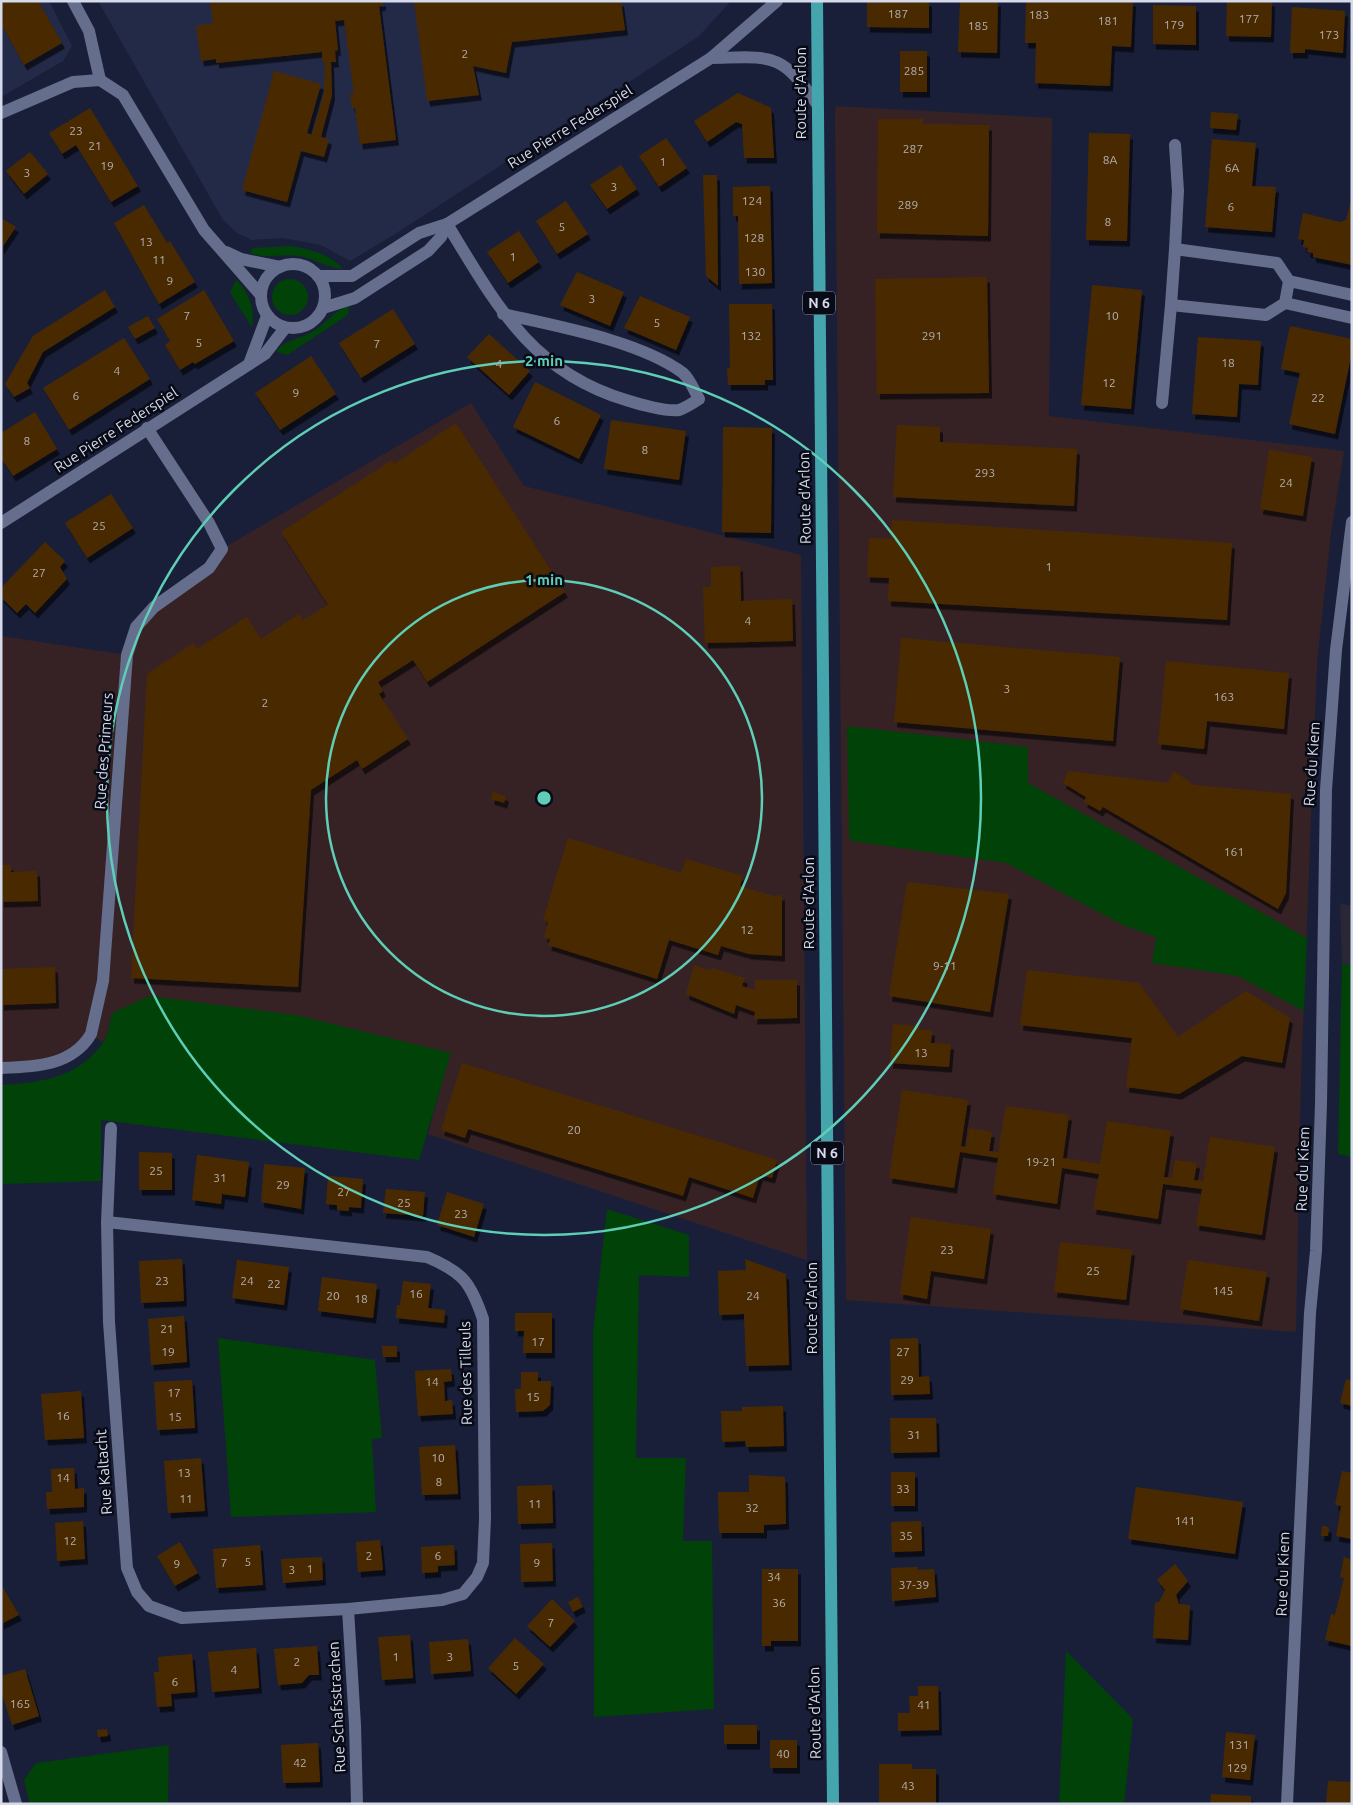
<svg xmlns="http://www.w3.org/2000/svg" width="1353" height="1805" font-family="Ubuntu,sans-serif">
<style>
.commercial{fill:#362225}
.industrial{fill:#292636}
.built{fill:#232a48}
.green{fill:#004207}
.building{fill:#4a2a06;filter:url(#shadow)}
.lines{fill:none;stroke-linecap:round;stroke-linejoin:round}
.street{stroke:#656e8c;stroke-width:12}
.secondary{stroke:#656e8c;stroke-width:12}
.primary{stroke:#44a5ac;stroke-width:12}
.ring{fill:none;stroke:#5eceb7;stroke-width:2.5}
.labels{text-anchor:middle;stroke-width:5;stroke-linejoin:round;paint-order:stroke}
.number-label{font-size:12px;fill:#b3afb2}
.shield{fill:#080a15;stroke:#989cac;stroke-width:1}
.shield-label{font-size:14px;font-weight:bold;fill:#d6dbec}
.street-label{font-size:15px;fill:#d6dbec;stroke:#080a15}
.centre{fill:#5eceb7;stroke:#080a15;stroke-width:2.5}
.ring-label{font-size:15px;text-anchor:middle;font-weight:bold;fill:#5eceb7;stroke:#080a15;stroke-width:5;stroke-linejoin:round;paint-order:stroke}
</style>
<defs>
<filter id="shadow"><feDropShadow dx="3" dy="5.5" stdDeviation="0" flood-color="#0009"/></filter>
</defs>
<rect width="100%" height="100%" fill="#1a1f39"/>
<g class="commercial">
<polygon points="835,106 1052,118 1049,416 1344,451 1331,533 1317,662 1301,1078 1296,1332 846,1300"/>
<polygon points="471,403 524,486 801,555 807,1260 428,1134 450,1053 112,1013 106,1037 102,1042 91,1034 66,1059 1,1068 1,636 127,655 136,627 209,568 222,549"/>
</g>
<polygon class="industrial" points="1340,903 1352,906 1352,966 1342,963"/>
<g class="built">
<polygon points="1,1 49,1 72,46 63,61 1,97"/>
<polygon points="98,1 731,1 698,37 392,236 350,261 321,245 283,238 252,240 237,233 223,220"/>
</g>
<g class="green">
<path d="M290,246C310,249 330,254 343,269C326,268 314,258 298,256C281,253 266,260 250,253L253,248Z"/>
<circle cx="290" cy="297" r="18"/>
<path d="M236,280C249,291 255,310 252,327L230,293Z"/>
<path d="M345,307H349L348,315L287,355L276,351C287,339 300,339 314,331C325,324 332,313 345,307Z"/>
<polygon points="847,726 1028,747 1028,783 1307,938 1304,1011 1238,976 1152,963 1156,937 1123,925 1006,863 851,841 849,835"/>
<polygon points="1342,963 1352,966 1352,1157 1338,1154"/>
<path d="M149,996L296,1015L451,1053L419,1160L101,1120V1181L1,1184V1085C42,1083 82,1077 105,1039C109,1032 110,1021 112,1013Z"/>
<polygon points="607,1209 689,1235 689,1277 639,1275 636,1458 686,1458 683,1541 712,1541 714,1709 594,1717 593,1332"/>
<polygon points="218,1338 375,1360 382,1438 372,1439 376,1512 231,1517"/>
<polygon points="1066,1651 1133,1719 1124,1804 1059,1804"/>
<polygon points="169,1745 168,1804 30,1804 24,1780 36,1763"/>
</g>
<g class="building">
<polygon points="1,1 38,1 62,43 24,65 1,24"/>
<polygon points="210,1 383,1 383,5 379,6 396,140 360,144 355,108 352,108 350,94 354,94 344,20 335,21 338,50 335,51 336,62 331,62 332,95 321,137 329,139 324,157 301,151 287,202 242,190 274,71 321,84 307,133 312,135 324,93 325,62 322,62 322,52 216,63 216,59 201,61 196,26 213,23"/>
<polygon points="414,1 621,1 625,30 512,42 506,73 473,66 479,95 427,101"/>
<polygon points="867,1 929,1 929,28 867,27"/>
<polygon points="960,1 998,1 997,53 958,52"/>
<polygon points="1026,1 1133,1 1131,47 1112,46 1110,86 1035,83 1036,43 1025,43"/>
<polygon points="1227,1 1272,1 1271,37 1226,36"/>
<polygon points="1153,5 1196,6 1196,45 1153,44"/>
<polygon points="1292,7 1345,11 1343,53 1305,49 1305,53 1290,53"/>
<rect x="900" y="51" width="27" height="41"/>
<polygon points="738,93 771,108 774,158 744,158 742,124 736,122 707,142 694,121"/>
<polygon points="90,108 138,186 111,202 76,145 62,154 49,133"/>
<polygon points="1211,112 1238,114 1236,130 1210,128"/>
<polygon points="878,119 923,119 923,124 989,125 988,236 877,233"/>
<polygon points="1089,133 1130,134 1127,241 1086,240"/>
<polygon points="666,138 687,168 659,187 639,156"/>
<polygon points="1212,139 1256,143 1252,186 1276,187 1272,232 1205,227"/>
<polygon points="30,152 48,174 24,194 6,171"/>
<polygon points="621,165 637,189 607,209 590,185"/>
<polygon points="703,175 717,175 718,286 706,276"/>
<polygon points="770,186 772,283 739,284 738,216 733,216 733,187"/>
<polygon points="1352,197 1352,265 1313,257 1313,253 1307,252 1308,248 1303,247 1304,240 1298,239 1303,213 1340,222 1346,220"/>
<polygon points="566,201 588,234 557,254 536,221"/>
<polygon points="144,205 167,243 170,241 195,282 159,304 114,223"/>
<polygon points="1,218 16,227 1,249"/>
<polygon points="519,231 539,262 508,283 487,252"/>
<polygon points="577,272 624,292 610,326 560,305"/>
<polygon points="987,277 989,393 877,394 875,279"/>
<polygon points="1092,285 1142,290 1131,409 1081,405"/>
<polygon points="105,290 115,307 43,352 27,383 30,388 14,397 5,384 33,336"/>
<polygon points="204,290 234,341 195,364 193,362 180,370 165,345 170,341 157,319"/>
<polygon points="640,296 690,317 676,350 624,328"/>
<polygon points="729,304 772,304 773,380 765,380 765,385 728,385 727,368 730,368"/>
<polygon points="393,309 415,344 361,378 339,343"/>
<polygon points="148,316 155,328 135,339 128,327"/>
<polygon points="1290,326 1352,339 1352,352 1335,434 1289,424 1300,373 1281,369"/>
<polygon points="489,334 530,371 509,395 467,357"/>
<polygon points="1198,337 1261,341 1258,385 1239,384 1237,417 1192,414"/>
<polygon points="124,338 150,379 69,430 43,388"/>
<polygon points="311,356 336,394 280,430 255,393"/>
<polygon points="535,382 601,415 579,459 513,427"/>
<polygon points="35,412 57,449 13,476 1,458 1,433"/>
<polygon points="611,420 686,431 679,480 604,469"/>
<polygon points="456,423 565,592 427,682 413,660 378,682 383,691 379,694 408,739 362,769 357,760 311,790 298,987 131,978 147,674 194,643 197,649 247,617 261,639 299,614 303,620 328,605 281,532 392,460 394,464"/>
<polygon points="897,425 940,427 940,442 1077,449 1074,506 893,497"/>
<polygon points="723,427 772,428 771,533 722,532"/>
<polygon points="1269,450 1312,457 1303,516 1260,509"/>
<polygon points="111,494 133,528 87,558 65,523"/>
<polygon points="892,520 1232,543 1227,620 888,601 889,578 867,577 869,538 890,539"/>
<polygon points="45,542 65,561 60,567 67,579 35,613 26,604 17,613 1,597 1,588"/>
<polygon points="740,566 741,601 792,599 793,641 705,643 703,587 711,587 711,567"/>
<polygon points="901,638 1120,657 1113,741 894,722"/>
<polygon points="1166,661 1289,673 1284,729 1207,721 1204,749 1158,744"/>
<polygon points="1068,771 1168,783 1174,771 1194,785 1291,794 1286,893 1278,909 1103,807 1100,811 1084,802 1086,797 1063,783"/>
<polygon points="493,792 506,796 504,803 491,799"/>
<polygon points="568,838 681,873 686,859 743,876 740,886 773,896 782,895 782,956 749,954 721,946 718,955 669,940 657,979 548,945 550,939 544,937 548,922 543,920"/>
<polygon points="1,865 11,865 11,872 37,871 38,901 1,902"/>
<polygon points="907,882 1009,894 990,1012 889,996"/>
<polygon points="694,965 708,970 713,968 745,978 742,986 755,990 755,980 797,980 797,1018 754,1019 755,1012 736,1005 734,1014 686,994"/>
<polygon points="55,967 56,1003 1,1005 1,969"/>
<polygon points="1027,970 1139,983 1178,1037 1246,991 1290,1018 1282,1063 1242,1056 1179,1094 1126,1087 1132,1038 1020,1025"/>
<polygon points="893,1024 920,1026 919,1030 932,1030 931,1043 951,1044 949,1067 890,1063"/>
<polygon points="462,1063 777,1160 772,1178 760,1175 753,1198 689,1177 683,1196 468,1129 465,1138 441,1130"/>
<polygon points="902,1090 968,1100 961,1146 966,1147 969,1128 992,1132 989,1151 998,1152 1006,1106 1069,1115 1063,1158 1100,1164 1107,1121 1171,1131 1164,1177 1172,1178 1175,1160 1197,1163 1194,1180 1203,1181 1210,1137 1275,1147 1262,1235 1196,1225 1202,1189 1163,1184 1158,1219 1093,1209 1099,1174 1062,1168 1057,1204 993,1194 998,1158 960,1152 954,1188 889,1178"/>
<polygon points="139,1152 172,1153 172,1190 139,1190"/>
<polygon points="197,1155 249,1162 245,1197 222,1194 221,1204 192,1200"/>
<polygon points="264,1164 305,1168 301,1209 261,1202"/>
<polygon points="328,1176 363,1179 361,1208 349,1207 349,1211 337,1210 337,1205 326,1204"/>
<polygon points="386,1189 425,1192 423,1216 383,1213"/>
<polygon points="447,1192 484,1204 474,1237 437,1225"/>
<polygon points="911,1217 991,1229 984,1279 931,1271 927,1299 900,1294"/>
<polygon points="1060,1242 1132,1250 1126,1300 1054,1292"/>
<polygon points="182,1259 184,1301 141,1303 139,1261"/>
<polygon points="745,1259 786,1274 789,1365 746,1366 744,1314 719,1315 718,1271 746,1270"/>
<polygon points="237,1260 289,1267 284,1305 232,1298"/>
<polygon points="1188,1260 1267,1272 1259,1321 1180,1309"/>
<polygon points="322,1277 377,1284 373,1318 318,1311"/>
<polygon points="403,1281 431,1284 428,1308 445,1310 444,1323 396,1318 397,1305 400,1305"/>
<polygon points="515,1313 552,1313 552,1353 523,1353 524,1331 515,1331"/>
<polygon points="184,1316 187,1362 151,1365 148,1319"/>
<polygon points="918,1338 919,1377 929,1376 930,1394 891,1395 890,1339"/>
<polygon points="382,1346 397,1346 397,1357 383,1357"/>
<polygon points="451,1369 452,1381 444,1382 445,1401 452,1400 453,1414 418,1416 415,1371"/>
<polygon points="521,1372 538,1372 538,1381 551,1381 550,1405 543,1411 516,1412 515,1389 521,1389"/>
<polygon points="1346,1379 1352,1381 1352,1406 1340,1403"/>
<polygon points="192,1380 195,1428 157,1430 154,1382"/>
<polygon points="81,1391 84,1438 45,1440 41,1394"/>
<polygon points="783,1406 784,1446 746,1447 745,1441 722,1442 721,1411 742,1411 742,1407"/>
<polygon points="890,1418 936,1418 937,1452 891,1453"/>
<polygon points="455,1445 458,1494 422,1495 419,1447"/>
<polygon points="201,1458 205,1511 168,1513 164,1461"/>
<polygon points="74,1468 75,1489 84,1488 84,1507 47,1509 46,1492 52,1492 51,1469"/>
<polygon points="1342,1471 1352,1473 1352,1539 1336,1536 1341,1506 1335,1505"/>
<rect x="891" y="1472" width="24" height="34"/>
<polygon points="749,1475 785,1477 786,1524 764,1525 764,1533 719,1533 718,1492 749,1492"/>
<polygon points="552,1485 553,1523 518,1524 517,1486"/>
<polygon points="1136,1487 1243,1502 1235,1554 1128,1539"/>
<polygon points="83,1521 85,1559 57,1561 55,1523"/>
<polygon points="921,1521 922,1551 892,1552 891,1522"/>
<polygon points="1322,1526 1329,1527 1328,1536 1321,1536"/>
<polygon points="380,1540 383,1570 358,1572 356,1542"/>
<polygon points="180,1542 198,1573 175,1586 157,1556"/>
<polygon points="552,1543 553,1581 521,1582 520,1544"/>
<polygon points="260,1545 263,1585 216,1588 213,1549"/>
<polygon points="454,1545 455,1565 438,1566 438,1572 422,1573 421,1547"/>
<polygon points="322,1557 323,1580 283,1583 281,1559"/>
<polygon points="1344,1557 1350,1559 1350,1562 1352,1563 1352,1646 1325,1640 1331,1614 1335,1615 1344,1578 1340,1577"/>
<polygon points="1175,1564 1188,1581 1176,1595 1179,1604 1190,1605 1188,1640 1153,1638 1155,1603 1159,1602 1165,1590 1157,1580"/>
<polygon points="918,1567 918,1570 934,1569 936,1597 892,1601 891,1568"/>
<polygon points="762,1569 798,1569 798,1641 771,1641 771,1646 762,1646"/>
<polygon points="1,1584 19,1615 1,1624"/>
<polygon points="578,1597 583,1607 573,1612 568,1602"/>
<polygon points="552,1599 575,1621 550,1647 527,1626"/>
<polygon points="410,1635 413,1678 382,1680 378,1637"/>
<polygon points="515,1638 544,1664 516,1694 488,1668"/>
<polygon points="468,1639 471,1671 431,1674 429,1642"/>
<polygon points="317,1646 319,1675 309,1675 302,1683 278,1685 274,1649"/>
<polygon points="256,1648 259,1688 212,1692 208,1652"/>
<polygon points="192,1654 195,1692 171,1694 172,1706 157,1707 154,1672 159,1672 158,1657"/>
<polygon points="25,1669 39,1716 12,1725 1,1691 1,1676"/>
<polygon points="918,1686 938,1686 939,1730 898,1731 898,1713 910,1713 909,1696 918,1696"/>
<rect x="724" y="1725" width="33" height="19"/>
<polygon points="107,1729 108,1736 98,1737 97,1730"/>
<polygon points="1226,1732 1255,1735 1250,1780 1222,1777"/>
<rect x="770" y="1740" width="27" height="28"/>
<polygon points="318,1743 320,1782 283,1783 281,1745"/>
<polygon points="879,1764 912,1764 912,1769 936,1769 936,1803 879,1804"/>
<polygon points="1328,1781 1352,1782 1352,1804 1326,1804"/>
<polygon points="1211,1794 1251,1796 1251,1804 1210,1804"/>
</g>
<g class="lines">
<g class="street">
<polyline points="73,1 89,31 100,80"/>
<polyline points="1175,145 1178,191 1175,249"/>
<path d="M447,224C496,304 530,371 626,400C638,404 667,412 679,410C685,408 693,403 699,399C695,392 690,379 683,373C640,341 556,326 503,314"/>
<polyline points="1289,281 1285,303 1266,315 1171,305 1175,249 1277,263 1289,281 1352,295"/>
<polyline points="1285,303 1352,318"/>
<polyline points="249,364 267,316"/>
<polyline points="1162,403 1171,305"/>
<polyline points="1,523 265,354 285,328"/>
<path d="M1,1068C35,1067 72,1066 91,1034L103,981L127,655L136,627L154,607L209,568L222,549L209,523L147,428"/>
<path d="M107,1222L427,1257C463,1272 471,1283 483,1319L485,1519L483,1563L477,1577L463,1594L442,1600L348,1609L182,1618L149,1606L137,1592L127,1568L109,1322L107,1222L111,1128"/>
<polyline points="348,1609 355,1725 357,1804"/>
<polyline points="1287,1804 1310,1313 1316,1251 1321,1104 1326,790 1336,650 1352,522"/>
</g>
<g class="secondary">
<path d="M711,58C772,57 780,51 817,104"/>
<polyline points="1,113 73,82 100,80 123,95 204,230 260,294"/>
<polyline points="226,252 241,259 280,267"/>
<circle cx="293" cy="296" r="32"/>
<polyline points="318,276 352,276 419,233 447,224 711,58 777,1"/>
<polyline points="323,308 355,298 428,251 441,237 447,224"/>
<polyline points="1,1752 16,1804"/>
</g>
<polyline class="primary" points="817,1 833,1804"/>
</g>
<g class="ring">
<circle cx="544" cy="798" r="218"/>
<circle cx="544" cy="798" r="437"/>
</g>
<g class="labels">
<g class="number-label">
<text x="898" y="18">187</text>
<text x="1039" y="19">183</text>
<text x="1249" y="23">177</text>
<text x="1108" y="25">181</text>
<text x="1174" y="29">179</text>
<text x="978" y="30">185</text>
<text x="1329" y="39">173</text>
<text x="465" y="58">2</text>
<text x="914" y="75">285</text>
<text x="76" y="135">23</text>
<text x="95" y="150">21</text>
<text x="913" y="153">287</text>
<text x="1110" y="164">8A</text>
<text x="663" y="166">1</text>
<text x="107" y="170">19</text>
<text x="1232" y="172">6A</text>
<text x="27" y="177">3</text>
<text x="614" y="191">3</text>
<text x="752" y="205">124</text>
<text x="908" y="209">289</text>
<text x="1231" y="211">6</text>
<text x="1108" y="226">8</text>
<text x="562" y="231">5</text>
<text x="754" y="242">128</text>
<text x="146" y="246">13</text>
<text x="513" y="261">1</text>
<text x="159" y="264">11</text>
<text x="755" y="276">130</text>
<text x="170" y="285">9</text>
<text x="592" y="303">3</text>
<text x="187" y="320">7</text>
<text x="1112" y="320">10</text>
<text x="657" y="327">5</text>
<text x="751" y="340">132</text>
<text x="932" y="340">291</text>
<text x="199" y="347">5</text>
<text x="377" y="348">7</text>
<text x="1228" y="367">18</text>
<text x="499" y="368">4</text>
<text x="117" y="375">4</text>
<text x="1109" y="387">12</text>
<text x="296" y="397">9</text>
<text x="76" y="400">6</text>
<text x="1318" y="402">22</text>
<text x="557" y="425">6</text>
<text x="27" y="445">8</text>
<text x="645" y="454">8</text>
<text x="985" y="477">293</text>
<text x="1286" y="487">24</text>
<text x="99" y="530">25</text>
<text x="1049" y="571">1</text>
<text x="39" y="577">27</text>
<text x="748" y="625">4</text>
<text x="1007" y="693">3</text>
<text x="1224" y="701">163</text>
<text x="265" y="707">2</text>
<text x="1234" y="856">161</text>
<text x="747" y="934">12</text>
<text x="945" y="970">9-11</text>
<text x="921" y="1057">13</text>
<text x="574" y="1134">20</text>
<text x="1041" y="1166">19-21</text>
<text x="156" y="1175">25</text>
<text x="220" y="1182">31</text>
<text x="283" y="1189">29</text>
<text x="344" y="1196">27</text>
<text x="404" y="1207">25</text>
<text x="461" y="1218">23</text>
<text x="947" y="1254">23</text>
<text x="1093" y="1275">25</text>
<text x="162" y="1285">23</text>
<text x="247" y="1285">24</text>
<text x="274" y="1288">22</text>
<text x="1223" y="1295">145</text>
<text x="416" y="1298">16</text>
<text x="333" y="1300">20</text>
<text x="753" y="1300">24</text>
<text x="361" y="1303">18</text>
<text x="167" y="1333">21</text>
<text x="538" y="1346">17</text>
<text x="168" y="1356">19</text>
<text x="903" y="1356">27</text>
<text x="907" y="1384">29</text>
<text x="432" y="1386">14</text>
<text x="174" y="1397">17</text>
<text x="533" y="1401">15</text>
<text x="63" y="1420">16</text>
<text x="175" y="1421">15</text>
<text x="914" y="1439">31</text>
<text x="438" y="1462">10</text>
<text x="184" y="1477">13</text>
<text x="63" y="1482">14</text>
<text x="439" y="1486">8</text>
<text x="903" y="1493">33</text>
<text x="186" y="1503">11</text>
<text x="535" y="1508">11</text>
<text x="752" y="1512">32</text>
<text x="1185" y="1525">141</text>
<text x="906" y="1540">35</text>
<text x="70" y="1545">12</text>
<text x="369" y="1560">2</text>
<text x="438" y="1560">6</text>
<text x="248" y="1566">5</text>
<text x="224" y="1567">7</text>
<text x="537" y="1567">9</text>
<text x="177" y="1568">9</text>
<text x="310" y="1573">1</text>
<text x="292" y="1574">3</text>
<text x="774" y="1581">34</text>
<text x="914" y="1589">37-39</text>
<text x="779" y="1607">36</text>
<text x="551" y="1627">7</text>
<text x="396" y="1661">1</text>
<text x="450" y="1661">3</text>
<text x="297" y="1666">2</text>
<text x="516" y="1670">5</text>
<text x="234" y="1674">4</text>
<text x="175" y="1686">6</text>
<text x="20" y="1708">165</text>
<text x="924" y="1709">41</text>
<text x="1239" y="1749">131</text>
<text x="783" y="1758">40</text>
<text x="300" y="1767">42</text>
<text x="1237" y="1772">129</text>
<text x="908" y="1790">43</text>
</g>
<g class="shield">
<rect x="803" y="291.5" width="32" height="23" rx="4"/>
<rect x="811" y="1141.5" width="32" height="23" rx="4"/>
</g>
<g class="shield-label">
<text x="819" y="308">N 6</text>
<text x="827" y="1158">N 6</text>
</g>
<g class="street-label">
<text transform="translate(801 93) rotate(-90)" y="5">Route d'Arlon</text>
<text transform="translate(570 127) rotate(-32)" y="5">Rue Pierre Federspiel</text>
<text transform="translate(116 430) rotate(-33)" y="5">Rue Pierre Federspiel</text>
<text transform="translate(805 498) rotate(-91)" y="5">Route d'Arlon</text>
<text transform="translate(104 751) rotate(-86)" y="5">Rue des Primeurs</text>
<text transform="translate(1312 764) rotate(-86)" y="5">Rue du Kiem</text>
<text transform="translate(809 903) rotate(-90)" y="5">Route d'Arlon</text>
<text transform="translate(1303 1169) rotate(-88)" y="5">Rue du Kiem</text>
<text transform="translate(812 1308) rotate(-90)" y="5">Route d'Arlon</text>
<text transform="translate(466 1373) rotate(-91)" y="5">Rue des Tilleuls</text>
<text transform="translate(104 1472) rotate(-94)" y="5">Rue Kaltacht</text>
<text transform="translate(1283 1574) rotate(-88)" y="5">Rue du Kiem</text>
<text transform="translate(337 1707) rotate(-93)" y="5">Rue Schafsstrachen</text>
<text transform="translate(815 1713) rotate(-91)" y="5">Route d'Arlon</text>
</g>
</g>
<circle cx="544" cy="798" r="8" class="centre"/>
<g class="ring-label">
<text x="544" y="366">2 min</text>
<text x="544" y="585">1 min</text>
</g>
<rect width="1353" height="1805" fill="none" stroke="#d6dbec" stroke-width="5"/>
</svg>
